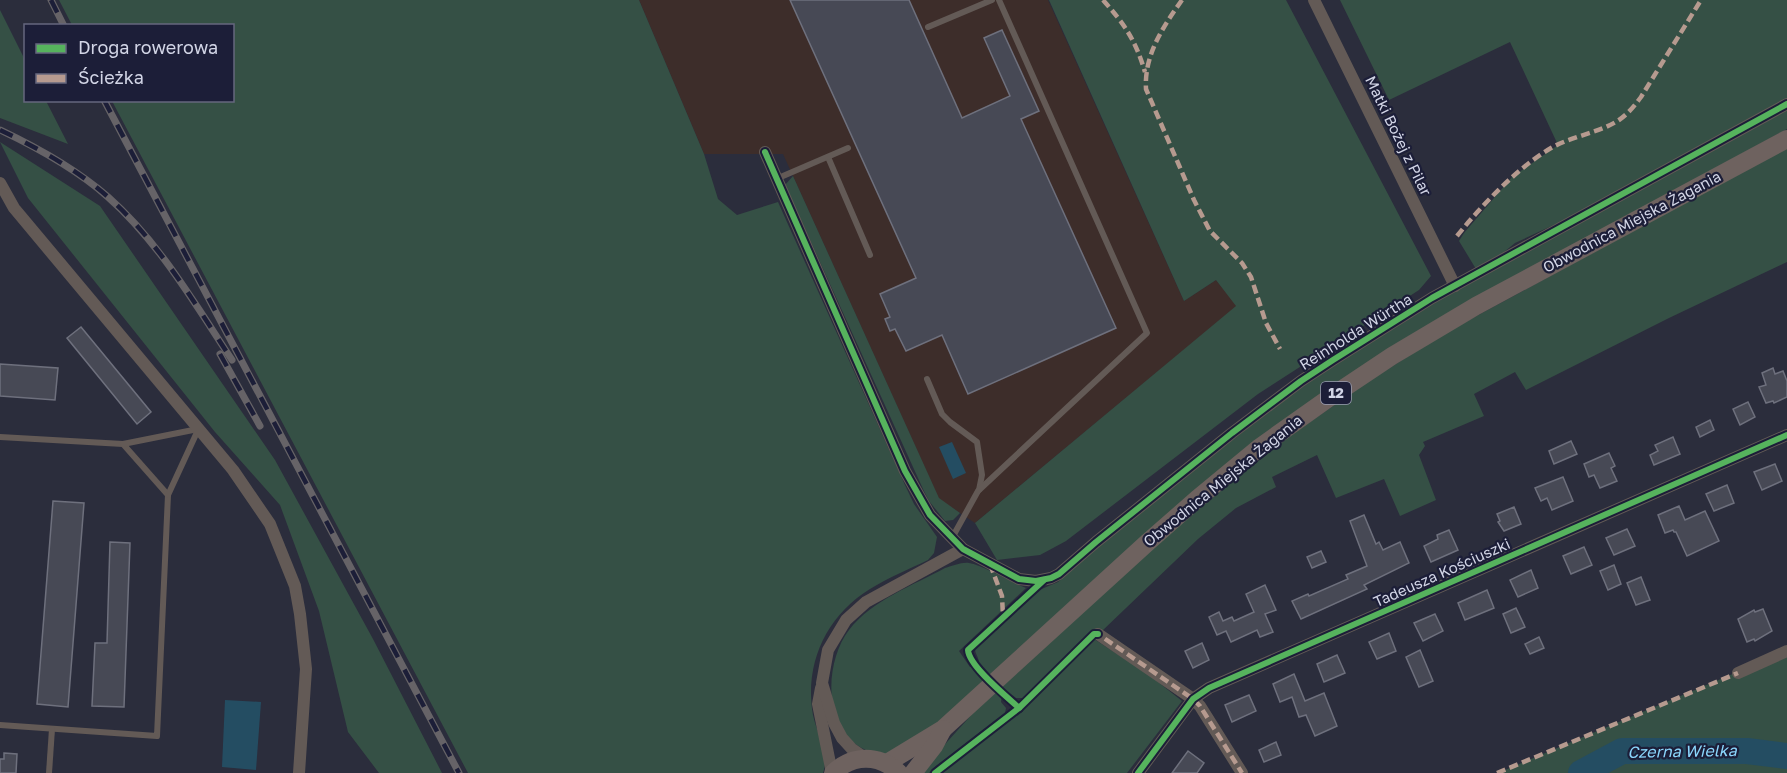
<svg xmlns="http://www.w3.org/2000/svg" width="1787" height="773" font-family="'Golos Text',sans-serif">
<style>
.industrial{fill:#3d2d2a}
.green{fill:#355045}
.water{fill:#244d62}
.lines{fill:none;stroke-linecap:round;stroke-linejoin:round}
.river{stroke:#244d62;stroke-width:26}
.building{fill:#474955;stroke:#6e707d;stroke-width:1.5}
.lane{stroke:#635a56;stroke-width:6}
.street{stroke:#635a56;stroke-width:12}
.primary{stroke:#6e625f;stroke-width:18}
.rail-casing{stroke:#666367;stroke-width:7}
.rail{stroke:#1c1e38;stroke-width:4.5;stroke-dasharray:14;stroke-linecap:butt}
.quiet{stroke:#b69a8f;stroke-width:4.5;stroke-dasharray:9 4.5;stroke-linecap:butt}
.cycleway-casing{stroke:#1c1e38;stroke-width:10}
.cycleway{stroke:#56b35d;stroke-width:6}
.labels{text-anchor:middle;stroke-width:4.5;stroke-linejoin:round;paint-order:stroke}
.shield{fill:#1c1e38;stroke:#9b9eb2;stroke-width:1.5}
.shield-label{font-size:14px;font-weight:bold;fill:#d2d5e6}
.street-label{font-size:15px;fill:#d2d5e6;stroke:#1c1e38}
.water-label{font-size:16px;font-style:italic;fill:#8bd6fc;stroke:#1c1e38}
</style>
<rect width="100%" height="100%" fill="#2b2d3c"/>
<polygon class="industrial" points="639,0 1048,0 1184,301 1216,280 1237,306 975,523 939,499 783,154 704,154"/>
<g class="green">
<path d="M59,0H639L704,154L718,199L737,215L778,202L905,485L914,504L937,537L934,553L928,560C909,569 888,578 870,589C826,616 804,664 813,715C817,734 830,754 823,773H468L112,101L232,100V26L72,25Z"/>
<polygon points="1049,0 1286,0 1431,276 1419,290 1258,394 1066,541 1040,555 997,560 975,523 1236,306 1216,280 1184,301"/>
<polygon points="1340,0 1787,0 1787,100 1558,223 1515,243 1498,257 1476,269 1459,241 1464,233 1512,177 1558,145 1510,42 1389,100"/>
<polygon points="0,10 25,60 26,100 46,101 68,144 0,118"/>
<path d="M1787,109V129L1392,347L939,721C927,730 906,748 894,753C887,756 878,754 871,752C822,736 823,664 849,630C872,600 914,585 945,568C953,566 961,562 969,563C982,565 1011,582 1026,588L959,651L970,667H974L979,662C978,655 972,651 977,643L1037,591L1058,582L1098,545L1304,384L1428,306Z"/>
<polygon points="0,142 100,206 275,460 373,639 442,773 379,773 348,732 319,611 280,505 215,432 28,198"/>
<polygon points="1787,148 1787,262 1669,318 1526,390 1515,372 1474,394 1484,416 1423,442 1425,446 1419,455 1436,500 1400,516 1384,479 1336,498 1317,455 1272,477 1276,487 1236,508 1198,539 1102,631 1092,631 1023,698 1016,698 1008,692 1002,694 1001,702 1006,708 1005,713 936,766 929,773 919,773 975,711 1183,521 1290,436 1366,383 1445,333"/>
<polygon points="793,176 939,498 960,513 953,520 945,521 929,501 923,489 785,185"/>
<polygon points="1094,639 1148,674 1182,701 1127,773 939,773 1022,710"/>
<polygon points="1787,651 1787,773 1498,773"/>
</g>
<g class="water">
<polygon points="952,442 966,473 953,479 939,447"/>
<polygon points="225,700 261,702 256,770 222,767"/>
</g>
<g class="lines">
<polyline class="river" points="1581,773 1622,751 1747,751 1787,756"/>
</g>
<g class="building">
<polygon points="790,0 909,0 962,118 1010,96 984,38 1002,30 1039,111 1021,119 1116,328 968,394 942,335 906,351 895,329 890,331 885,319 890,317 880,294 916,278"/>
<polygon points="81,327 151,412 137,424 67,338"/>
<polygon points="0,364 58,368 55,400 0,396"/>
<polygon points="1773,368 1775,374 1783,371 1787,381 1787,397 1774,403 1773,401 1766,403 1759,387 1766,385 1762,373"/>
<polygon points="1748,402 1755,417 1740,425 1733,409"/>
<polygon points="1710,420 1714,430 1700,437 1696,427"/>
<polygon points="1673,437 1680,454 1654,465 1650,455 1658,451 1655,445"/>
<polygon points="1571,441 1577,454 1554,464 1549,451"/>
<polygon points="1609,453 1615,466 1611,468 1617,481 1600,488 1594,475 1589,477 1584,464"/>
<polygon points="1775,464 1782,481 1762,490 1754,472"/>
<polygon points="1563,477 1573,501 1552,510 1547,498 1541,501 1535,488"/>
<polygon points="1727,485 1734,503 1714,511 1706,494"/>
<polygon points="53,501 84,503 68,707 37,704"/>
<polygon points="1679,506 1685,520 1705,511 1719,541 1687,556 1676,532 1674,532 1673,530 1665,533 1658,515"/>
<polygon points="1514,507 1521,524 1504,531 1498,522 1500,521 1497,514"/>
<polygon points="1364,515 1376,544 1379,542 1383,550 1400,542 1409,563 1364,585 1367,589 1301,619 1292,601 1308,594 1309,596 1348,579 1346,575 1367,566 1350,521"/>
<polygon points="1627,529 1635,546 1614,555 1606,538"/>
<polygon points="1449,530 1458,550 1431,562 1424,546 1438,539 1437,535"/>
<polygon points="110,542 130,543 124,707 92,706 95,643 107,643"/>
<polygon points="1584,547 1592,565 1571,574 1563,556"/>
<polygon points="1321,551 1326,562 1312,568 1307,557"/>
<polygon points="1614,565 1621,584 1608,590 1600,571"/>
<polygon points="1531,570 1538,588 1518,597 1510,580"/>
<polygon points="1641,577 1650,600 1636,605 1627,583"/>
<polygon points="1265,585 1276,610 1265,614 1273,632 1260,637 1257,630 1231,642 1226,631 1217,635 1209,617 1219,612 1223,621 1232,617 1234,621 1254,612 1246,594"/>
<polygon points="1487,590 1494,608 1465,620 1458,603"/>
<polygon points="1516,608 1525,627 1511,633 1503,614"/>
<polygon points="1763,609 1772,631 1755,641 1754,639 1747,642 1738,619 1754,610 1755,612"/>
<polygon points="1435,614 1443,631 1423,641 1414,623"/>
<polygon points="1389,633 1396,651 1377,659 1369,642"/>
<polygon points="1539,637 1544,648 1530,654 1525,644"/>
<polygon points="1202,643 1209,660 1193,668 1185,651"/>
<polygon points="1420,650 1433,681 1419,687 1406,657"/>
<polygon points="1337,655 1345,673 1324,682 1317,664"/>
<polygon points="1294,674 1305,701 1324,693 1337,726 1315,736 1306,715 1299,717 1292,697 1280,702 1273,684"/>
<polygon points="1249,695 1256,711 1232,722 1225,705"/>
<polygon points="1276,742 1281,755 1264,762 1259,750"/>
<polygon points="1188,751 1204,763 1197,773 1172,773"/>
<polygon points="4,753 17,754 16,773 0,773 0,759 4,759"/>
</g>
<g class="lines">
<g class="lane">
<polyline points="928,27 992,0"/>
<polyline points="828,157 870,255"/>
<polyline points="776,179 848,148"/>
<polyline points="927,379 942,414 950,422 977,442 982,475 979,490"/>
<polyline points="0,437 123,444 168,495 157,736 0,725"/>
<polyline points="123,444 198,429"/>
<polyline points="168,495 198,430"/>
<polyline points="952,538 978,491 1147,333 999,0"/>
<polyline points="49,773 52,729"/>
</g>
<g class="street">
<polyline points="1314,0 1455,286"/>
<polyline points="765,152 905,471 930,515 963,549 1019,579 1036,581 1051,578 1059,574 1096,542 1232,433 1301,381 1333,360 1432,298 1787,104"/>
<polyline points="0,183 14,208 233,470 270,524 295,586 300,614 306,669 299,773"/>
<polyline points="1098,634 1193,699 1200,706 1242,773"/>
<polyline points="1738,673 1787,651"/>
<polyline points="821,688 818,704 832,773"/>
<polyline points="865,758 852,749 842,738 834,723 822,683 828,650 846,620 866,602 963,549"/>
<polyline points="1138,773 1193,699 1209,688 1787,435"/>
</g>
<g class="primary">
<polyline points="887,763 943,729 1148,542 1197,499 1260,447 1329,398 1392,356 1476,306 1787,139"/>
<path d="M833,773C853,754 879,754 899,773"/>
<polyline points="913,773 934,746 943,729"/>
</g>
<defs>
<g id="rail">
<polyline points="51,0 64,26"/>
<polyline points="104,100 459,773"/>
<path d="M0,130C38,148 76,169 108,197C159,242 195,304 232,360"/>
<polyline points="220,354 260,426"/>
</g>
</defs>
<use href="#rail" class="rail-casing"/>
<use href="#rail" class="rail"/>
<g class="quiet">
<path d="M1103,0C1125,25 1135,39 1145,72"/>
<path d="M1182,0C1163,27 1144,55 1146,89L1194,200L1210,231L1242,263L1251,277L1266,323L1280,349"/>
<path d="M1457,236C1481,206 1517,168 1551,148C1572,136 1599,133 1619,120C1628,114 1635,105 1641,97L1701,0"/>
<polyline points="990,564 1002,596 1003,616"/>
<polyline points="1093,635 1098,634 1193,699 1200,706 1242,773"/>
<polyline points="1497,773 1738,673"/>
</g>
<defs>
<g id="cycleway">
<polyline points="765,152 905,471 930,515 963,549 1019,579 1036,581 1051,578 1059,574 1096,542 1232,433 1301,381 1333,360 1432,298 1787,104"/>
<path d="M1019,708C1006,696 969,666 968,650L1044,580"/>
<polyline points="935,773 1019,708 1094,634 1098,634"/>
<polyline points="1138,773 1193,699 1209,688 1787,435"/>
</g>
</defs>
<use href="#cycleway" class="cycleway-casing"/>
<use href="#cycleway" class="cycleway"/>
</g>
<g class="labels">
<rect class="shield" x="1321" y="382" width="30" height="22" rx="4.5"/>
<g class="shield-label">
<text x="1336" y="398">12</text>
</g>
<g class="street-label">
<text transform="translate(1398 136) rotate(64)" y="5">Matki Bożej z Pilar</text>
<text transform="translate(1632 222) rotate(-28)" y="5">Obwodnica Miejska Żagania</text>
<text transform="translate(1356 332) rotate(-32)" y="5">Reinholda Würtha</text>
<text transform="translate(1223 481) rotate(-39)" y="5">Obwodnica Miejska Żagania</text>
<text transform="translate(1442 573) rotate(-24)" y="5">Tadeusza Kościuszki</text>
</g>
<g class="water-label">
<text transform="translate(1682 751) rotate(-1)" y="6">Czerna Wielka</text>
</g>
</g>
<rect x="24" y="24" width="210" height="78" fill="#1c1e38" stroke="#65677e" stroke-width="1.5"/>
<rect x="36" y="44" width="30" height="9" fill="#56b35d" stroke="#65677e" stroke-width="1.5"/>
<text x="78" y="54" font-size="18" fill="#d2d5e6">Droga rowerowa</text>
<rect x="36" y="74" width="30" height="9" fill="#b69a8f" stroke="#65677e" stroke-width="1.5"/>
<text x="78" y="84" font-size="18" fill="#d2d5e6">Ścieżka</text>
</svg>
